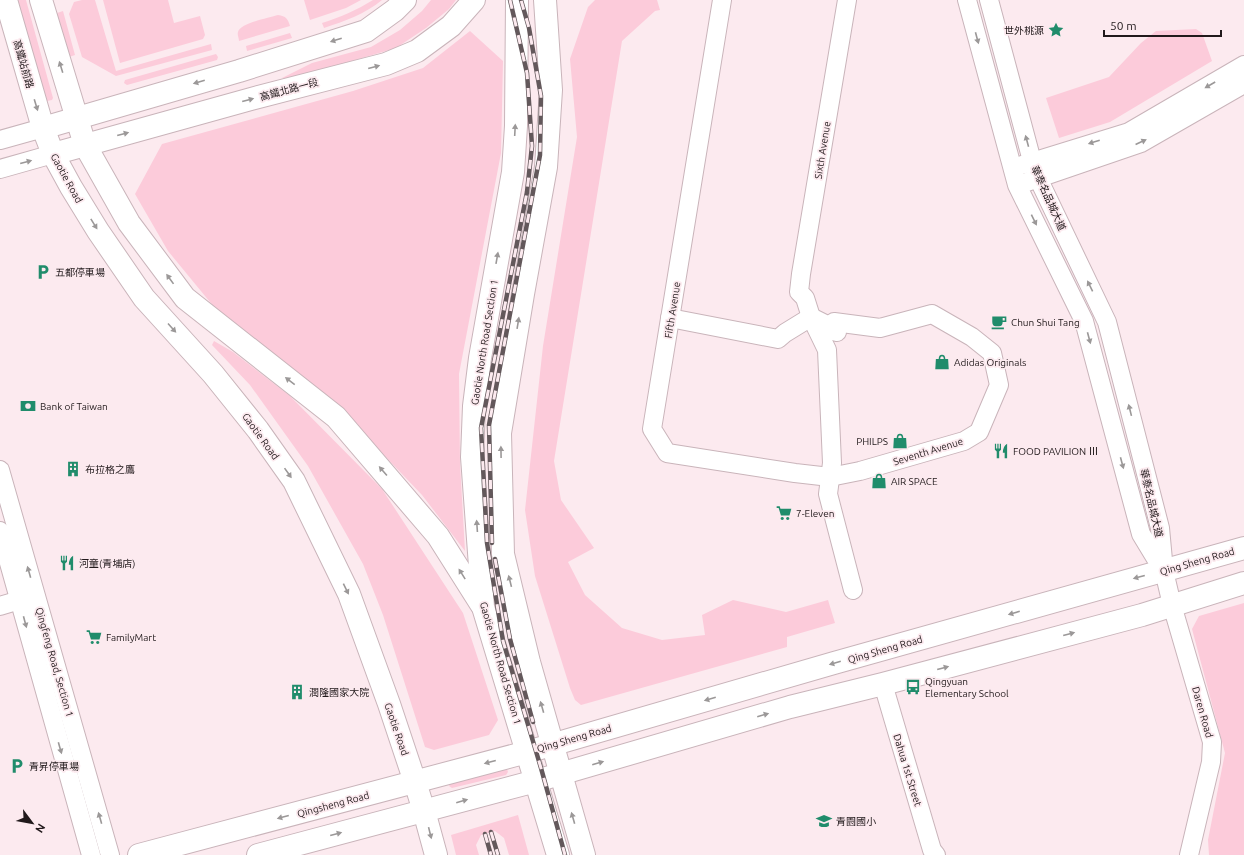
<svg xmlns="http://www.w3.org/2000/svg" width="1244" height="855" font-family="Ubuntu,'Noto Sans TC',sans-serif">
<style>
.green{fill:#fccbda}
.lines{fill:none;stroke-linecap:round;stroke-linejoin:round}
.street-casing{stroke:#c9b4ba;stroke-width:20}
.secondary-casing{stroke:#c9b4ba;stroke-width:24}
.street{stroke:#fff;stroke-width:18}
.secondary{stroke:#fff;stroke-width:22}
.rail-casing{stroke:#63585b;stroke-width:4.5}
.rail{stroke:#fceaef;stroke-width:3;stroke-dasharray:9;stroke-linecap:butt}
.oneway{fill:#9b9898}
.labels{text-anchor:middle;stroke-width:3.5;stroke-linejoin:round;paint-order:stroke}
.poi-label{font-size:10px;fill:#21191b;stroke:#fceaef;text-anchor:start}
.street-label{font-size:10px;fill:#21191b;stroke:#fceaef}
</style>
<rect width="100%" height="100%" fill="#fceaef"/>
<g class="green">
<polygon points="18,0 26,0 53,98 52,100 47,101 46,99"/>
<polygon points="82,0 95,0 116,71 211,44 212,50 116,76 82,57 69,14 74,2"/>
<polygon points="103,0 168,0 174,23 200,16 205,35 203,39 120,63"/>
<polygon points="304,0 361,0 346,8 310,20"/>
<path d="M373,0H382C365,14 345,21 324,28L322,23C341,17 357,10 373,0Z"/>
<polygon points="431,0 456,0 449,9 426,28 396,48 294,78 282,78 312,63 371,47 400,30 422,11"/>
<polygon points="595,0 657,0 660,10 655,11 622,41 554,461 561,500 594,548 568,562 585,595 622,628 662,640 705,635 702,615 733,600 786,612 828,600 835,623 787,637 787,647 581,705 575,700 570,688 535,576 525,510 543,346 577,137 570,59 588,7"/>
<polygon points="63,11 75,55 69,57 57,13"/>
<path d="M278,15C286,16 288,19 290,26L239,41C239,38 237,35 238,32C240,23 269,18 278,15Z"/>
<polygon points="1196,29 1202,33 1212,61 1110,122 1059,138 1046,98 1109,77 1141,43 1156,31"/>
<polygon points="470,31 503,61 501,153 459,374 460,464 465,551 422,495 360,430 219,313 168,251 135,194 162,144 353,91 423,68"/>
<polygon points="290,33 292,38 247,51 246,46"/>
<polygon points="216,54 218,57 217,60 127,85 124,83 125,80"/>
<polygon points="214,341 233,352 290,396 382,489 463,613 498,720 489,735 434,750 425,747 383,615 363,564 308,466 250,385 212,345"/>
<polygon points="1244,603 1244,855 1209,855 1208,840 1225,753 1192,629 1199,616"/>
<polygon points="504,768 507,769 508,772 506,775 452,788 449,786 451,782"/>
<polygon points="518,815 529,855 509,855 504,838 495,831 481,835 476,845 479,855 456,855 451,835"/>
</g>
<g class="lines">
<defs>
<g id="street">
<polyline points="722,0 652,429 667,453 795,473 830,477 860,471 964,441 979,432 999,385 992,353 972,337 932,314 880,328 834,322 829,326"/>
<polyline points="847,0 801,274 799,292 805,298 811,317 827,350 832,463 828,494 853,590"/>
<polyline points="967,0 1017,185 1084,321 1141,534 1161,567"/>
<polyline points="989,0 1032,161 1038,178 1107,322 1160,528 1164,571 1172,605 1212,742 1211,762 1189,855"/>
<polyline points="0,140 43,128"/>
<polyline points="1022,165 1129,132 1244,65"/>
<polyline points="0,169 53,154"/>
<polyline points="1027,182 1141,143 1244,84"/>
<polyline points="811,317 829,326 833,331 837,332"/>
<polyline points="670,318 778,339 785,333 811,317"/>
<polyline points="0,470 110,855"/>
<polyline points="0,531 91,855"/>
<polyline points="0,606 30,597"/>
<polyline points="883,684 932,850 936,855"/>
</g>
<g id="secondary">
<polyline points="6,0 43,128 53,154 71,187 98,231 144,298 213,374 258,430 294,481 349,594 389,704 415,782 424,811 436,855"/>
<polyline points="41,0 85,145 129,223 185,298 336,417 438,536 481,604"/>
<polyline points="517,0 516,126 513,172 480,358 474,406 472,457 483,607 558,855"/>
<polyline points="545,0 551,90 546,167 523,294 500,433 503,554 529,662 584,855"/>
<polyline points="43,128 239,71 366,31 395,10 405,0"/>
<polyline points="53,154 251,99 386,64 417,51 451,26 474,0"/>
<polyline points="139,855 527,752 834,663 1244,548"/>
<polyline points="258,855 536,781 790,707 883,684 1142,615 1244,583"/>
</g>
</defs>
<use href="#street" class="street-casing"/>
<use href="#secondary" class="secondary-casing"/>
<use href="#street" class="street"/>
<use href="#secondary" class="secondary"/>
<defs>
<g id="rail">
<polyline points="510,0 527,73 532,146 527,192 481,428 487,543 503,641 541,768 565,855"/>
<polyline points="492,543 489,425 540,155 541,96 529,28 521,0"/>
<polyline points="495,559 510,639 533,722"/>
<polyline points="491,832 498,855"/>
<polyline points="485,834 491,855"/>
</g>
</defs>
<use href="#rail" class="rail-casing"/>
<use href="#rail" class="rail"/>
</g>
<defs><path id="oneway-solid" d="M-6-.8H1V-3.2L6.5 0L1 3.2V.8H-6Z"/></defs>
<g class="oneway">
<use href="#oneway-solid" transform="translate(977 38) rotate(75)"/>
<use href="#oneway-solid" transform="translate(336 40) rotate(163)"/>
<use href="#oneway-solid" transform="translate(61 67) rotate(-107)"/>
<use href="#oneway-solid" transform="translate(374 67) rotate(-15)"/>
<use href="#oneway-solid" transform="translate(199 82) rotate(164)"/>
<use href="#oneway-solid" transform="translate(1210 85) rotate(150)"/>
<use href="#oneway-solid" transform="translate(248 100) rotate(-15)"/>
<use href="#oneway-solid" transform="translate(36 105) rotate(73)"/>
<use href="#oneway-solid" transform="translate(515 130) rotate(-87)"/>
<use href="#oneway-solid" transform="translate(123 134) rotate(-15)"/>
<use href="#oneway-solid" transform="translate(1027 141) rotate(-105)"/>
<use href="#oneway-solid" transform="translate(1094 142) rotate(163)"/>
<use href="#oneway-solid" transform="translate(1141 142) rotate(-25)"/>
<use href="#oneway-solid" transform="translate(26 162) rotate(-15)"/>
<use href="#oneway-solid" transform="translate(1034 220) rotate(64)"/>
<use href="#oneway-solid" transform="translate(94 224) rotate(58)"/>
<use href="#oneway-solid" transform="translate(497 258) rotate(-80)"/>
<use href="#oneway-solid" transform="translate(170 279) rotate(-126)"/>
<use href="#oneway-solid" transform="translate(1090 286) rotate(-116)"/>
<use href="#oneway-solid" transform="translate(518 323) rotate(-81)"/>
<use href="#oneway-solid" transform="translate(172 328) rotate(48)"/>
<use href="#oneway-solid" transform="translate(1089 338) rotate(75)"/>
<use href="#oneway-solid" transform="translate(290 381) rotate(-142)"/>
<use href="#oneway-solid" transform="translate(1130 410) rotate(-104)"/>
<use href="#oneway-solid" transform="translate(501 452) rotate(-91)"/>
<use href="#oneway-solid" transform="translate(1122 463) rotate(75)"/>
<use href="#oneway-solid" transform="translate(383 471) rotate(-131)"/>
<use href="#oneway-solid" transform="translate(288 473) rotate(55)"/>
<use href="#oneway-solid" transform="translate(477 526) rotate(-94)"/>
<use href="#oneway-solid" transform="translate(29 572) rotate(-106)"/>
<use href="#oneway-solid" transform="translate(462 574) rotate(-122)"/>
<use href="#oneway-solid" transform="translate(1139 577) rotate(165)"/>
<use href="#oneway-solid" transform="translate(510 581) rotate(-104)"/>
<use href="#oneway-solid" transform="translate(346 589) rotate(64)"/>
<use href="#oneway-solid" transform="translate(1014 613) rotate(164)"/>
<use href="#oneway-solid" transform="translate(25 622) rotate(75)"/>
<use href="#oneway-solid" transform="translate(1069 634) rotate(-15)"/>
<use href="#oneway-solid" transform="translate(835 663) rotate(164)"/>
<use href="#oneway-solid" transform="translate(943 668) rotate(-15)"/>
<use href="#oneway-solid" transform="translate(710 699) rotate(164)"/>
<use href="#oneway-solid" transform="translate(542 707) rotate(-106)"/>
<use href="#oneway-solid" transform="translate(763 715) rotate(-16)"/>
<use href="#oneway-solid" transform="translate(60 748) rotate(74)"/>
<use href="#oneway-solid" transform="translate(490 762) rotate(165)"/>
<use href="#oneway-solid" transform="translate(598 763) rotate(-16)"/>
<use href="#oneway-solid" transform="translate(462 801) rotate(-16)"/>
<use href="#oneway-solid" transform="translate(283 817) rotate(165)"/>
<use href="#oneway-solid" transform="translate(100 818) rotate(-106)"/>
<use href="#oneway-solid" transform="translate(573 818) rotate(-106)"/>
<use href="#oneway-solid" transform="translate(430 833) rotate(76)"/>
<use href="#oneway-solid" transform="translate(336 834) rotate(-15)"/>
</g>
<defs>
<symbol id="sight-bare" viewBox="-9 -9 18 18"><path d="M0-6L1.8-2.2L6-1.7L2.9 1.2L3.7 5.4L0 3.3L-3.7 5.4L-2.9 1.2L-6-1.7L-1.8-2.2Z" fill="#208c6b" stroke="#fceaef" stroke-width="2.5" paint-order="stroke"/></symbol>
<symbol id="parking-bare" viewBox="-9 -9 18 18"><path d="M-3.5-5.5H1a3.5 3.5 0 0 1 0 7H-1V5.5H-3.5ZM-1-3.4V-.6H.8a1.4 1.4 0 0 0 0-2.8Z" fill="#208c6b" stroke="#fceaef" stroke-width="2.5" paint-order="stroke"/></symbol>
<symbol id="cafe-bare" viewBox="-9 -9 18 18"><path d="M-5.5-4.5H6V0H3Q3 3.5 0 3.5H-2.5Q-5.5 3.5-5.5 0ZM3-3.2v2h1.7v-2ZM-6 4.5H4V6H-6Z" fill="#208c6b" stroke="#fceaef" stroke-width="2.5" paint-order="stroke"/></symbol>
<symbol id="shop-bare" viewBox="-9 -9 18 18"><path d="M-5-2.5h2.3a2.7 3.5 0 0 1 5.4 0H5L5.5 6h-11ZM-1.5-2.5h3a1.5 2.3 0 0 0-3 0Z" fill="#208c6b" stroke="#fceaef" stroke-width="2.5" paint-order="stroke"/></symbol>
<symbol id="bank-bare" viewBox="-9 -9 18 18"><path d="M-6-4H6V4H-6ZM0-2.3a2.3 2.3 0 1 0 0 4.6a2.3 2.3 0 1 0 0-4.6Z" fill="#208c6b" stroke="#fceaef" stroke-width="2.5" paint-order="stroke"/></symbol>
<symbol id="restaurant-bare" viewBox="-9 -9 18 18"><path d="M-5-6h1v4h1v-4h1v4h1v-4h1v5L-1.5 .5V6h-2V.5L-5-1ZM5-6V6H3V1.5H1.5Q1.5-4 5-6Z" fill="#208c6b" stroke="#fceaef" stroke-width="2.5" paint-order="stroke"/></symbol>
<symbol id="building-bare" viewBox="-9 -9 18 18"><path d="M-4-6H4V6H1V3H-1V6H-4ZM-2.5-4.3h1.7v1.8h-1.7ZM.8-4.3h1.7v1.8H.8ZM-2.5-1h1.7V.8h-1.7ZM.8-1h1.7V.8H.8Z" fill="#208c6b" stroke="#fceaef" stroke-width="2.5" paint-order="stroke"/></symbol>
<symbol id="supermarket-bare" viewBox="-9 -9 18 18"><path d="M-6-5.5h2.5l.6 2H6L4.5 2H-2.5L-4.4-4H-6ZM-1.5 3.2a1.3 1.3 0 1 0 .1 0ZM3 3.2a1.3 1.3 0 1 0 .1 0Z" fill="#208c6b" stroke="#fceaef" stroke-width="2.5" paint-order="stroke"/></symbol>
<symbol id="bus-bare" viewBox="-9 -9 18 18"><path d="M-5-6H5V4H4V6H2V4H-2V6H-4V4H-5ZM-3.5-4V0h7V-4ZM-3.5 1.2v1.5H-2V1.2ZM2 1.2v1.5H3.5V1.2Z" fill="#208c6b" stroke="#fceaef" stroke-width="2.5" paint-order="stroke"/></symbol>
<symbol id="school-bare" viewBox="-9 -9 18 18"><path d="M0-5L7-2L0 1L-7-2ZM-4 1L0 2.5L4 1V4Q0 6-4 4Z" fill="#208c6b" stroke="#fceaef" stroke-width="2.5" paint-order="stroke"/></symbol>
</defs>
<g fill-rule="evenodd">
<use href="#sight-bare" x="1045" y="19" width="22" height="22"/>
<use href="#parking-bare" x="32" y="261" width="22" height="22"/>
<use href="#cafe-bare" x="988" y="311" width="22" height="22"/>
<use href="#shop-bare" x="931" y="351" width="22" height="22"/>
<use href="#bank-bare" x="17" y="395" width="22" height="22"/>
<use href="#shop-bare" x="889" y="430" width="22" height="22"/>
<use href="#restaurant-bare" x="990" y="440" width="22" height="22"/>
<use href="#building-bare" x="62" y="458" width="22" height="22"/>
<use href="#shop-bare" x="868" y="470" width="22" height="22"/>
<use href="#supermarket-bare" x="773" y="502" width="22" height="22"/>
<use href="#restaurant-bare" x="56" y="552" width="22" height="22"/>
<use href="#supermarket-bare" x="83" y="626" width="22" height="22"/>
<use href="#bus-bare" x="902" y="676" width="22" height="22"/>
<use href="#building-bare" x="286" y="681" width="22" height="22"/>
<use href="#parking-bare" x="6" y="755" width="22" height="22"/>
<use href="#school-bare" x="813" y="810" width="22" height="22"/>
</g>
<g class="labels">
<g class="poi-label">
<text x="1044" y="34" text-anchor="end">世外桃源</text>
<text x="55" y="276">五都停車場</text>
<text x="1011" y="326">Chun Shui Tang</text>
<text x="954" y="366">Adidas Originals</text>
<text x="40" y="410">Bank of Taiwan</text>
<text x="888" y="445" text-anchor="end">PHILPS</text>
<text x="1013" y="455">FOOD PAVILION Ⅲ</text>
<text x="85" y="473">布拉格之鷹</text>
<text x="891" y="485">AIR SPACE</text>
<text x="796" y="517">7-Eleven</text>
<text x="79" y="567">河童(青埔店)</text>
<text x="106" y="641">FamilyMart</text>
<text x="925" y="685">Qingyuan<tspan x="925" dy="12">Elementary School</tspan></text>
<text x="309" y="696">潤隆國家大院</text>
<text x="29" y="770">青昇停車場</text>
<text x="836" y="825">青園國小</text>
</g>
<g class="street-label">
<text transform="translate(24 64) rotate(74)" y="4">高鐵站前路</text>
<text transform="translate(289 89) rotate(-15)" y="4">高鐵北路一段</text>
<text transform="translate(822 150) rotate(-81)" y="4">Sixth Avenue</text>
<text transform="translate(67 178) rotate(61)" y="4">Gaotie Road</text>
<text transform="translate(1049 198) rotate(66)" y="4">華泰名品城大道</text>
<text transform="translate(672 310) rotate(-81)" y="4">Fifth Avenue</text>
<text transform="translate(484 342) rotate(-81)" y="4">Gaotie North Road Section 1</text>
<text transform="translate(261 436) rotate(54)" y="4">Gaotie Road</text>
<text transform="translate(928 451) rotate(-17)" y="4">Seventh Avenue</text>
<text transform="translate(1152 503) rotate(77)" y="4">華泰名品城大道</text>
<text transform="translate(1197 561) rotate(-16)" y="4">Qing Sheng Road</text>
<text transform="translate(885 649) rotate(-16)" y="4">Qing Sheng Road</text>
<text transform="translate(55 662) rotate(74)" y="4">Qingfeng Road, Section 1</text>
<text transform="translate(501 663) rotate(74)" y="4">Gaotie North Road Section 1</text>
<text transform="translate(1203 712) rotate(74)" y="4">Daren Road</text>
<text transform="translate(397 729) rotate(71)" y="4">Gaotie Road</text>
<text transform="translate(574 738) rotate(-16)" y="4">Qing Sheng Road</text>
<text transform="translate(908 770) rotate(73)" y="4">Dahua 1st Street</text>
<text transform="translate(333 804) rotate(-15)" y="4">Qingsheng Road</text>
</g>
</g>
<g transform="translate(32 823) rotate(122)" stroke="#fceaef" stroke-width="3" paint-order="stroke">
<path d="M0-3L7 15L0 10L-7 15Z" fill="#21191b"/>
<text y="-6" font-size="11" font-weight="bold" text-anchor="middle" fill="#21191b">N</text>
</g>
<path d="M1104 30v6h117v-6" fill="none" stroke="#21191b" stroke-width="2"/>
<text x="1110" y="30" font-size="12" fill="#21191b" stroke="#fceaef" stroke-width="3" paint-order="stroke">50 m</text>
</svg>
